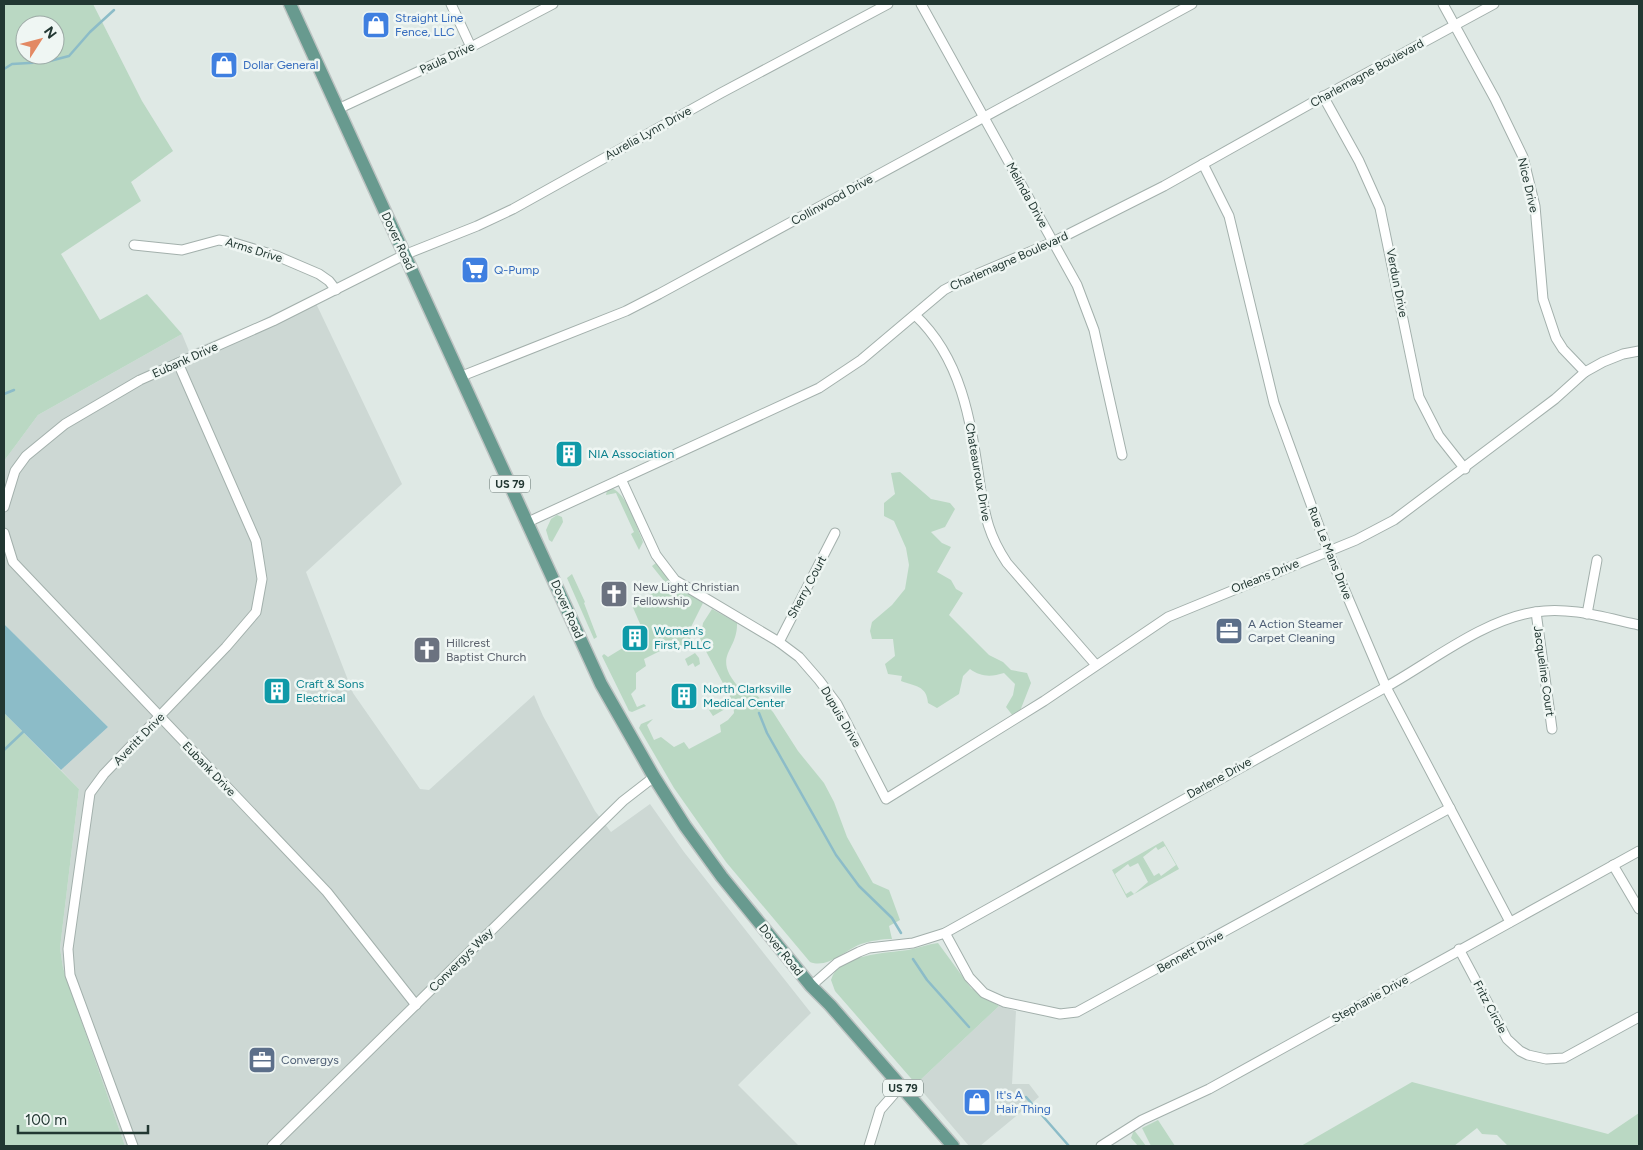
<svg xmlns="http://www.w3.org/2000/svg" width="1643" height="1150" font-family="Figtree,sans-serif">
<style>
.built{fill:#cdd8d4}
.green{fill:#bad8c3;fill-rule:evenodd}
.water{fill:#8cbcc8}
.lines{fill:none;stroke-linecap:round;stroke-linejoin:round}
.stream{stroke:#8cbcc8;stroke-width:2.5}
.street-casing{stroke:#a3b0ac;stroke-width:11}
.primary-casing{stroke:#bdc3c2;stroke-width:15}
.street{stroke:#fff;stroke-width:9}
.primary{stroke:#689a8f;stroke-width:12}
.labels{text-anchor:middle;stroke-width:5;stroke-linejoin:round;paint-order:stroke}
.shield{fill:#eff6f3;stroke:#60706c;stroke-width:1}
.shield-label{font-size:11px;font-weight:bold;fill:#223732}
.shop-label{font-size:12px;fill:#366cbe;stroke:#eff6f3;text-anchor:start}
.street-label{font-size:12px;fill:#223732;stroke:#eff6f3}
.culture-label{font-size:12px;fill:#0d838f;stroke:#eff6f3;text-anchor:start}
.worship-label{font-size:12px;fill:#5b616d;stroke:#eff6f3;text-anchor:start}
.service-label{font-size:12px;fill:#4e5e75;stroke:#eff6f3;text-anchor:start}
</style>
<rect width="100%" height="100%" fill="#dfe9e5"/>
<g class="built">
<polygon points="312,295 402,484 306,572 353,693 420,789 429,790 534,695 543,716 595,811 611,832 650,804 684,852 811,1013 738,1085 799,1146 125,1146 63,968 60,948 79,789 61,770 108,727 4,624 4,461 38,415 182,334 189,351 258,322"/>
<polygon points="999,1006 1016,1011 1012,1084 1029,1084 1039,1097 980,1146 969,1146 916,1084"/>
</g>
<g class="green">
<path d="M4,4H93L142,101L173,151L131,182L141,201L61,254L100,320L147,294L182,334L38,415L4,461ZM25,25H55V55H25Z"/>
<path d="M900,472L931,499L950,503L955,509L945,527L931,532L942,543L951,547L937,572L951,580L956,589L963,593L949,615L989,655L1003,662L1011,670L1027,673L1031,683L1020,711L1013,716L1006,707L1013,695L1015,684L1004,673C991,677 981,677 970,669L963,676L959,694L937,708L928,703C927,686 915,686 901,681L902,676L888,674L885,664L895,656L893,639H872L870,631L872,622L892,605L905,589L909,565L906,548L894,521L884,516V503L895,494L891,473Z"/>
<path d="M612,488C628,496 635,523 642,539L643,542L639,550L631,534L634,532L616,493L606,495L607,490Z"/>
<polygon points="557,515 562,517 563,522 552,542 549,540 546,530 551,519"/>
<polygon points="656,563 671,582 703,603 690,629 691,645 681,650 676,643 644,659 646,666 636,673 636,689 631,694 637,707 644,704 646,706 632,712 629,711 602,656 604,654 608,657 626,646 628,649 647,640 631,603 668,586 652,566"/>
<polygon points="572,574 585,602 584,603 597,637 594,639 567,578"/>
<path d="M712,609L737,623C738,653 709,655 742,691L748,686L773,712L798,751L824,783L834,802L847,837L873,883L889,890L900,920L889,926L892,939C882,939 870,941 861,944C845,950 828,969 810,962L726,862L674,788L639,728L641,724L653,719L647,725L654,740L661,737L674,747L684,742L689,749L721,732L720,725L728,720L734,713L733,702L700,640L703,623Z"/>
<polygon points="695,653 699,658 700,664 695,667 693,663 688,666 685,659"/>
<polygon points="719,699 725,709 713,716 709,710 716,707 713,702"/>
<polygon points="4,713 79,789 60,948 63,968 125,1146 4,1146"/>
<path d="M1163,841L1179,869L1127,898L1112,870ZM1165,846L1176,865L1161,876L1159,873L1154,876L1143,857L1156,847L1158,850ZM1138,863L1148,882L1134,894L1131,891L1126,894L1115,874L1128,864L1130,867Z"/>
<path d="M938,943L971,988L999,1006L916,1084L835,991L831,980C838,954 887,953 908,950C918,948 928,944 938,943Z"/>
<polygon points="1412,1082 1608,1134 1639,1113 1639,1146 1508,1146 1497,1135 1482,1134 1477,1128 1454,1146 1301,1146"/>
<polygon points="1158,1120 1175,1146 1151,1146 1142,1128"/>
<polygon points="1134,1130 1146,1146 1138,1146 1131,1138"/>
</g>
<polygon class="water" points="4,624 108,727 61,770 4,713"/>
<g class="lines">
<g class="stream">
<polyline points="4,69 12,64 46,62 69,56 90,32 114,10"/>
<polyline points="4,394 14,390"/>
<polyline points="759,713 767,733 836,855 859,886 892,918 901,933"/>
<polyline points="4,750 23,732"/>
<polyline points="913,959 927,980 969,1027"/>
<polyline points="1026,1097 1069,1146"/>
</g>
<defs>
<g id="street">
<polyline points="451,4 471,47"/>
<polyline points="921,4 1077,285 1094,330 1122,455"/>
<polyline points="1443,4 1495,99 1523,157 1535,206 1543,299 1556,338 1563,349 1585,372"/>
<polyline points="1323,96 1359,161 1380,208 1419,397 1439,436 1465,469"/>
<polyline points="338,109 471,47 553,4"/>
<polyline points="1203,164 1229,216 1274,403 1328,551 1386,687 1510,922"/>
<polyline points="134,245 182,250 219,240 231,242 277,256 319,274 329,281 336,290"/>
<path d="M915,315C963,360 971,424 980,485C985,517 989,536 1007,563L1096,665"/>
<polyline points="462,376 626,311 659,294 1192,4"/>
<polyline points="621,479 656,555 675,580 779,642 799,657 819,680 837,704 886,799 1044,701 1168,617 1356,540 1394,520 1555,399 1585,372 1603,362 1623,354 1639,351"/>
<polyline points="4,507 15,471 26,456 65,424 140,380 273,321 404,255 477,226 513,209 721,93 888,4"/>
<polyline points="528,522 819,388 861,360 944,290 963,280 1053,242 1164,186 1317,100 1494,4"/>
<polyline points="4,533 13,562 327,892 416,1005"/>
<polyline points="1536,612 1552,729"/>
<polyline points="1587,614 1597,560"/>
<polyline points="779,642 835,533"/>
<polyline points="1613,865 1639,909"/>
<polyline points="945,933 969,977 984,993 1004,1002 1060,1014 1077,1012 1450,808"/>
<polyline points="1459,949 1507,1039 1520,1051 1528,1055 1546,1059 1564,1058 1639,1017"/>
<path d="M811,986L837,963L859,952L869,948L913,943L945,933C1092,850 1239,769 1386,687C1431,662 1483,620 1535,612C1569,606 1606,618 1639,625"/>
<polyline points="133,1146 70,975 68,949 90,793 104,774 226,647 256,612 262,579 256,541 178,363"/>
<polyline points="272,1146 623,801 654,777"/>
<polyline points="869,1146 880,1110 901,1086"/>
<polyline points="1101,1146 1142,1120 1209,1089 1639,851"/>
</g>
<polyline id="primary" points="290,4 601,684 654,777 685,826 722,877 811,986 830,1005 953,1146"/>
</defs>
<use href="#street" class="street-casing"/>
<use href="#primary" class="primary-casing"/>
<use href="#street" class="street"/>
<use href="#primary" class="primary"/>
</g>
<defs>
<symbol id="shop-square" viewBox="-11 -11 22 22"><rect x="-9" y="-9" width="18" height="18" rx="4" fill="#3f7fe0" stroke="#eff6f3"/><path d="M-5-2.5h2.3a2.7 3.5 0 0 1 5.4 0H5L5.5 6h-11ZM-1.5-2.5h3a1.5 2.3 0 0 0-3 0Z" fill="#fff"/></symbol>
<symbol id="supermarket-square" viewBox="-11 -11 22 22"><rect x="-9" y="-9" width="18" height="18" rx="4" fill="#3f7fe0" stroke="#eff6f3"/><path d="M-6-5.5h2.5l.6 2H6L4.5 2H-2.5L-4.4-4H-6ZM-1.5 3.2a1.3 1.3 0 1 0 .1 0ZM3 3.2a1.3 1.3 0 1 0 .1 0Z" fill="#fff"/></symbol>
<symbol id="building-square" viewBox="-11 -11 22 22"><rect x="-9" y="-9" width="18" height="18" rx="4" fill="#0f9aa8" stroke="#eff6f3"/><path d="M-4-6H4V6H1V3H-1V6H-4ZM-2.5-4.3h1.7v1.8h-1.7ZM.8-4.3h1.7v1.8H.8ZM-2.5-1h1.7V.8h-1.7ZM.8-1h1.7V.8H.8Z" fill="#fff"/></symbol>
<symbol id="church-square" viewBox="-11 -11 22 22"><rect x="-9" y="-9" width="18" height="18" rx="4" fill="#6b7280" stroke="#eff6f3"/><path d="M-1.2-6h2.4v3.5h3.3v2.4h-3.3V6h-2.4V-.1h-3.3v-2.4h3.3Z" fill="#fff"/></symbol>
<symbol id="office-square" viewBox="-11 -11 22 22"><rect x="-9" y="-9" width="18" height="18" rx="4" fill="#5c6f8a" stroke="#eff6f3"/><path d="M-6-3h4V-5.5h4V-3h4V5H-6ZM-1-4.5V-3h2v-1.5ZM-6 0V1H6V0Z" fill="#fff"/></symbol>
</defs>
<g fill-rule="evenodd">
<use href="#shop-square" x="360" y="9" width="32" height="32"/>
<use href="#shop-square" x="208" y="49" width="32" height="32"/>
<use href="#supermarket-square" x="459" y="254" width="32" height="32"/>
<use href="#building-square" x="553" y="438" width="32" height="32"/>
<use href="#church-square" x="598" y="578" width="32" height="32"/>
<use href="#office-square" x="1213" y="615" width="32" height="32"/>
<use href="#building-square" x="619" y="622" width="32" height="32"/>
<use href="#church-square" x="411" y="634" width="32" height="32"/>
<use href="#building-square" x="261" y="675" width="32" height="32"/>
<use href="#building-square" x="668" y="680" width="32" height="32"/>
<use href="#office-square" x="246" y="1044" width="32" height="32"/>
<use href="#shop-square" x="961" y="1086" width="32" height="32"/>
</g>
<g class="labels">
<g class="shield">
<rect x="490" y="475.5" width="40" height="17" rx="4"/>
<rect x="883" y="1079.5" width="40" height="17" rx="4"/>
</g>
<g class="shield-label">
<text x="510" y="488">US 79</text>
<text x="903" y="1092">US 79</text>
</g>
<g class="shop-label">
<text x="395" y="22">Straight Line<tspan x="395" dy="14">Fence, LLC</tspan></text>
<text x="243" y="69">Dollar General</text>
<text x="494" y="274">Q-Pump</text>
<text x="996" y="1099">It's A<tspan x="996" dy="14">Hair Thing</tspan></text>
</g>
<g class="street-label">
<text transform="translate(447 58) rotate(-25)" y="4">Paula Drive</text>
<text transform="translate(1367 73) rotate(-29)" y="4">Charlemagne Boulevard</text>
<text transform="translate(648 133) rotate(-29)" y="4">Aurelia Lynn Drive</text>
<text transform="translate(1528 185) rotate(77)" y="4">Nice Drive</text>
<text transform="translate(1027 195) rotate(61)" y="4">Melinda Drive</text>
<text transform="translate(832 200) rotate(-29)" y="4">Collinwood Drive</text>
<text transform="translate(398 241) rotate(65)" y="4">Dover Road</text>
<text transform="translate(254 250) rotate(17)" y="4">Arms Drive</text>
<text transform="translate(1009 261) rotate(-24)" y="4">Charlemagne Boulevard</text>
<text transform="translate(1397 283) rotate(79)" y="4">Verdun Drive</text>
<text transform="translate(185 360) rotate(-24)" y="4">Eubank Drive</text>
<text transform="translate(978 472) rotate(80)" y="4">Chateauroux Drive</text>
<text transform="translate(1330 553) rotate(68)" y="4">Rue Le Mans Drive</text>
<text transform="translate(1265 576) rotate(-22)" y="4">Orleans Drive</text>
<text transform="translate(807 587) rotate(-62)" y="4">Sherry Court</text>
<text transform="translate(567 609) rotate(66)" y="4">Dover Road</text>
<text transform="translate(1544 671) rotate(82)" y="4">Jacqueline Court</text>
<text transform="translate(841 717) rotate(60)" y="4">Dupuis Drive</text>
<text transform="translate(139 739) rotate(-46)" y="4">Averitt Drive</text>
<text transform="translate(209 769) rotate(46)" y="4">Eubank Drive</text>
<text transform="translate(1219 778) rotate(-29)" y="4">Darlene Drive</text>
<text transform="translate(781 950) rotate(51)" y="4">Dover Road</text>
<text transform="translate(1190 952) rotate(-29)" y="4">Bennett Drive</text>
<text transform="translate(461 960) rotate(-45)" y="4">Convergys Way</text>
<text transform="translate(1370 999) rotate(-29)" y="4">Stephanie Drive</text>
<text transform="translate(1490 1007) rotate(62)" y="4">Fritz Circle</text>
</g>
<g class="culture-label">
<text x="588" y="458">NIA Association</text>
<text x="654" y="635">Women's<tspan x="654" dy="14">First, PLLC</tspan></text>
<text x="296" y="688">Craft &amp; Sons<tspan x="296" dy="14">Electrical</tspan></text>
<text x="703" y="693">North Clarksville<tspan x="703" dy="14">Medical Center</tspan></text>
</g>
<g class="worship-label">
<text x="633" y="591">New Light Christian<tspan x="633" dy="14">Fellowship</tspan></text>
<text x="446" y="647">Hillcrest<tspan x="446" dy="14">Baptist Church</tspan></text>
</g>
<g class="service-label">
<text x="1248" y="628">A Action Steamer<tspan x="1248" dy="14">Carpet Cleaning</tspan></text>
<text x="281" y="1064">Convergys</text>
</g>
</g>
<rect width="1643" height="1150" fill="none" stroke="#223732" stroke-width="10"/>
<g transform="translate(40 40) rotate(54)"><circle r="24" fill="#eff6f3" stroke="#9daaa6"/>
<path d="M0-4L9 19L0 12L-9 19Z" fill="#e38963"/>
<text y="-8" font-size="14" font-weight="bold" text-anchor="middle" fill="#223732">N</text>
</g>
<path d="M18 1125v8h130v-8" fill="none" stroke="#223732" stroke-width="2.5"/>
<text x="25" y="1125" font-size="15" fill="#223732" stroke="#eff6f3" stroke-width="4" paint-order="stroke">100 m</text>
</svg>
